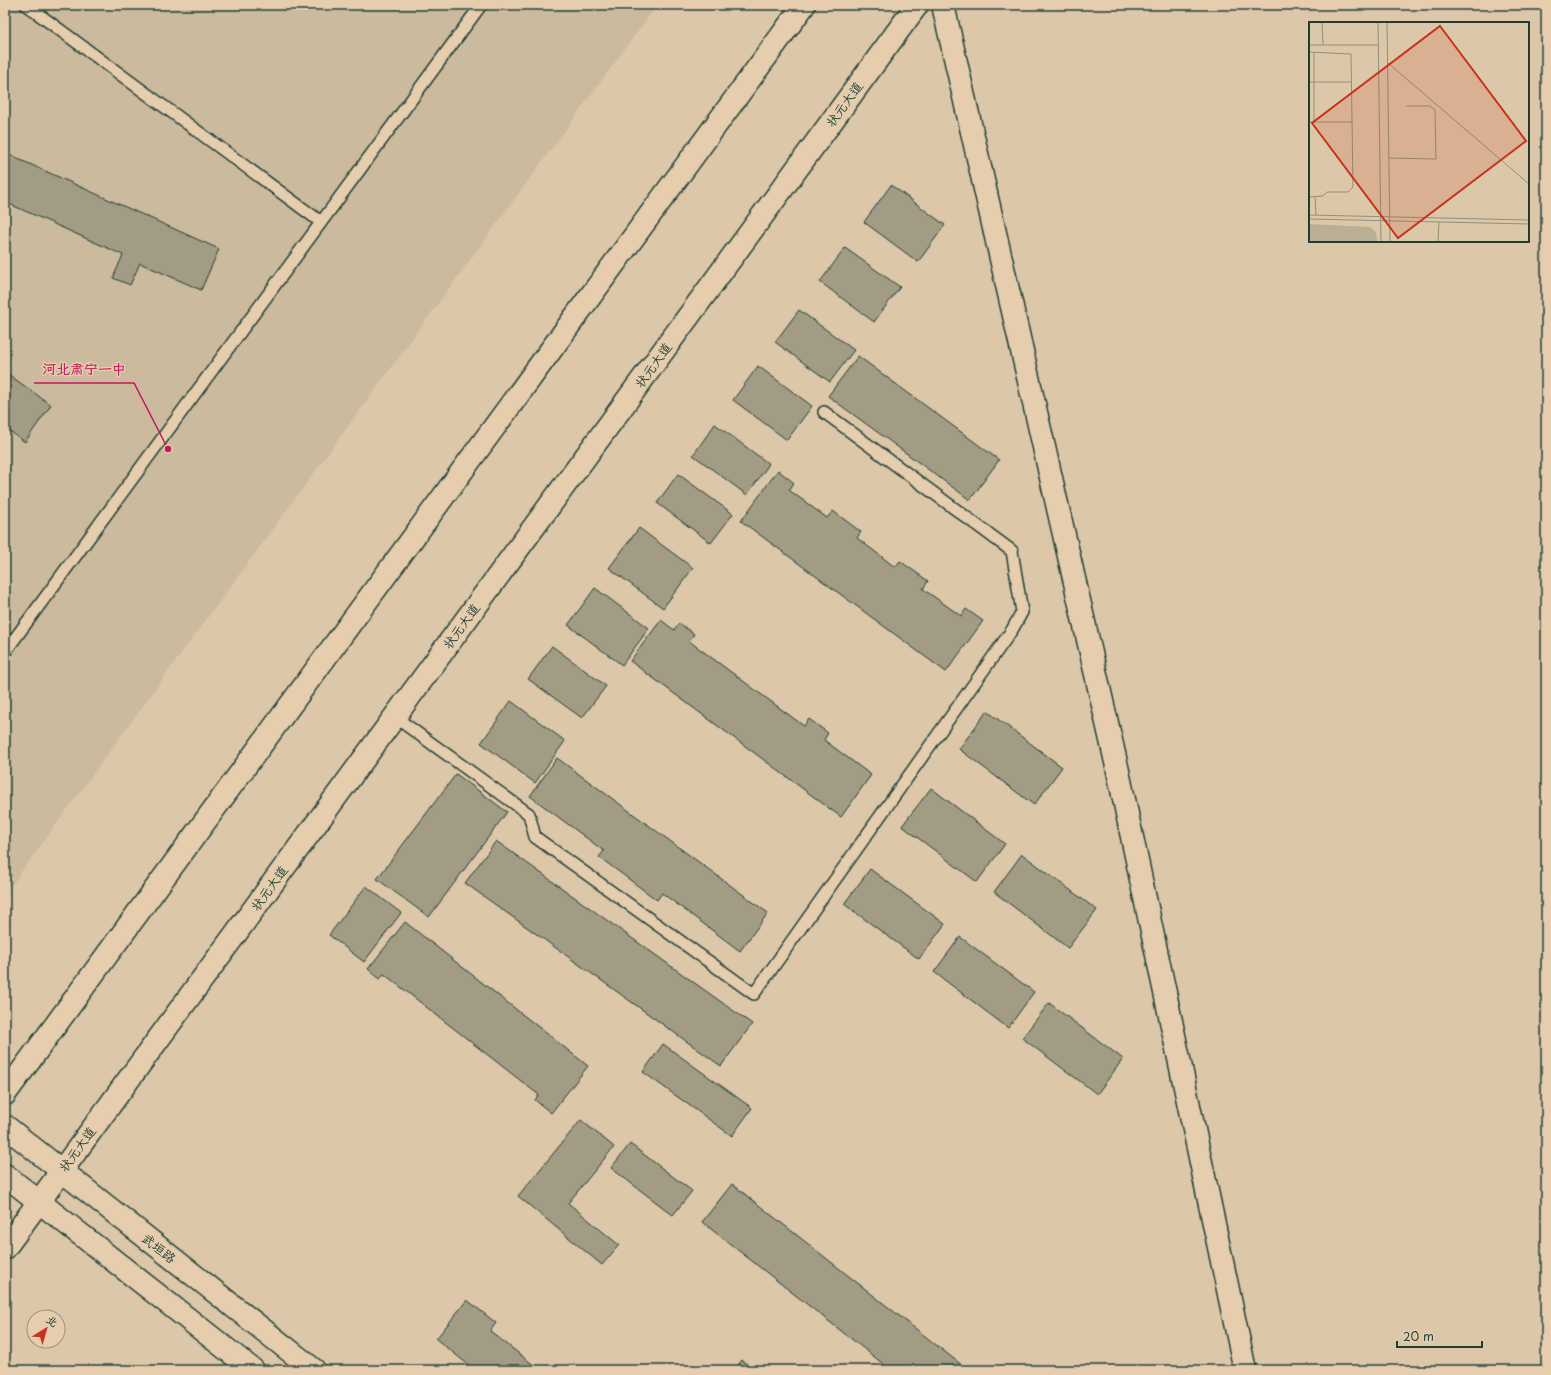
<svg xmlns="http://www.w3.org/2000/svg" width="1551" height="1375" font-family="'Playpen Sans','LXGW WenKai TC',sans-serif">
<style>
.built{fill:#cbba9e}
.building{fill:#a29c85;stroke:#1f3d34}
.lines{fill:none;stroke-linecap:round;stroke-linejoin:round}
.lane-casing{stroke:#1f3d34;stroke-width:14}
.street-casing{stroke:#1f3d34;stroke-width:25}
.secondary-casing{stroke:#1f3d34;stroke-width:25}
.lane{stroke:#e5cdae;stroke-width:11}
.street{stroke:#e5cdae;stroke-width:22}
.secondary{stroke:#e5cdae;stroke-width:22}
.labels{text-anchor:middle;stroke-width:3;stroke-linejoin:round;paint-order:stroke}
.street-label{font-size:13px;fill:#1f3d34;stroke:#e5cdae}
.inset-road{fill:none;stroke:#91907a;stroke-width:1}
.view{fill:#c8321e;fill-opacity:0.15;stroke:#c8321e;stroke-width:2}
.inset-edge{fill:none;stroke:#1f3d34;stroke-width:2}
.leader{fill:none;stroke:#c2185b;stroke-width:1.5}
.callout-dot{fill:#c2185b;stroke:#e5cdae;stroke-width:1.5}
.callout-label{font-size:14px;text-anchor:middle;font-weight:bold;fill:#c2185b;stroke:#e5cdae;stroke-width:3;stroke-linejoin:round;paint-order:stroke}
</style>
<rect width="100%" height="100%" fill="#ddc7a9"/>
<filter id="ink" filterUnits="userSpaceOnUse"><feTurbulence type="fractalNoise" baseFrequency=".025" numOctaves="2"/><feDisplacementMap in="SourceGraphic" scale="8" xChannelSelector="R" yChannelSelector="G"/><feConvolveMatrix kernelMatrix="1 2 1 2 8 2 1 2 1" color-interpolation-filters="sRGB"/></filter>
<g filter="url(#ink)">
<polygon class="built" points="5,5 657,5 5,894"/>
<g class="building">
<polygon points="5,153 219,249 201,290 140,263 130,285 113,278 123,255 5,202"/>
<polygon points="891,185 945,225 918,262 864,222"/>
<polygon points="845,248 900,287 874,322 820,282"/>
<polygon points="799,310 854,350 830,382 775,342"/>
<polygon points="858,356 999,460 970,500 828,396"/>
<polygon points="758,366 812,406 787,440 733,400"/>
<polygon points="5,372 51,405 25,442 5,428"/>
<polygon points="715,424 769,464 747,495 693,455"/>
<polygon points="778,470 794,483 789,490 827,518 833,511 861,532 857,538 895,567 900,561 928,581 923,589 961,616 966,609 983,621 946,672 741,521"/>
<polygon points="678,474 733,514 711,543 657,503"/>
<polygon points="639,528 693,568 663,608 609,568"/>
<polygon points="595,588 649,628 622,665 568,625"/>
<polygon points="661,620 674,630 679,623 694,634 689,641 804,726 809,719 828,733 824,740 871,775 841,817 630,661"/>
<polygon points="552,646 606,686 582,718 528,679"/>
<polygon points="511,701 565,741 535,783 481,743"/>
<polygon points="987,711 1062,767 1034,805 959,749"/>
<polygon points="557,758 768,913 740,951 662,893 657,900 599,857 604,851 530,796"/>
<polygon points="456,774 507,812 429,917 377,879"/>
<polygon points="931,788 1005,844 977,882 902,826"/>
<polygon points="496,841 752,1024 721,1066 465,883"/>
<polygon points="1022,854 1097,910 1068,948 994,892"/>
<polygon points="870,869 945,924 919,959 844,904"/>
<polygon points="366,886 401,913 364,962 329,935"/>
<polygon points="405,922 588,1066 551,1113 535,1100 539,1095 384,974 380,979 368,969"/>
<polygon points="960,937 1034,992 1008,1028 934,972"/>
<polygon points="1049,1003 1123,1059 1097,1094 1022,1038"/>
<polygon points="663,1044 752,1108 732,1136 643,1072"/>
<polygon points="581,1120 614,1147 568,1203 619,1245 602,1265 518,1196"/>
<polygon points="630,1144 692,1191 673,1215 611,1168"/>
<polygon points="732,1184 968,1370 891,1370 702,1222"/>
<polygon points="467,1300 496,1323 490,1331 540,1370 475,1370 436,1339"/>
<polygon points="742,1360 754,1370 734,1370"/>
</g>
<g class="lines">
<defs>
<g id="lane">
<polyline points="26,5 321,222"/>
<polyline points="5,652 481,5"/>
<polyline points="395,717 529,814 535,837 754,994 1012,630 1022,612 1012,551 824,412"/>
</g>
<polyline id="street" points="943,5 1118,771 1245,1370"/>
<g id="secondary">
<polyline points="5,1094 804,5"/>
<polyline points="5,1126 314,1370"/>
<polyline points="5,1175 253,1370"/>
<polyline points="5,1248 917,5"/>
</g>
</defs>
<use href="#lane" class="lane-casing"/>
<use href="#street" class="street-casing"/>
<use href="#secondary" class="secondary-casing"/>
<use href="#lane" class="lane"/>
<use href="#street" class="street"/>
<use href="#secondary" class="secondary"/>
</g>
</g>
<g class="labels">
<g class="street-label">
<text transform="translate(844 104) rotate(-54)" y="5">状元大道</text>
<text transform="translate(653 365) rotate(-54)" y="5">状元大道</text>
<text transform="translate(461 626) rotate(-54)" y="5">状元大道</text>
<text transform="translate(269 888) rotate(-54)" y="5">状元大道</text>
<text transform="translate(77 1149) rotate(-54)" y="5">状元大道</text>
<text transform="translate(159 1248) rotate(38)" y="5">武垣路</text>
</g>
</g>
<g transform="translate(1309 22)">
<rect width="220" height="220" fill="#ddc7a9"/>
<path d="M0,202L61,205L67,210L68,220H0Z" fill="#baae94"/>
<path class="inset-road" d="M13,0L14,23M69,0L72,220M78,0L81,220M0,23H69M0,30L42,32L44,165L39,170H18L14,174L0,175M5,30V100M79,41L220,162M0,60H43M0,100H43M80,136L127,137L126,88L121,84H97M6,174L7,193M0,193L220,198M0,197L220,202M129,220L130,200"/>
<path class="view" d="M131,4L217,119L89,216L3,101Z"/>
<rect width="220" height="220" class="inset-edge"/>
</g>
<path class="leader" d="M168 449L134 383H34"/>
<circle class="callout-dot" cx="168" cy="449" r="4"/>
<g class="callout-label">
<text x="84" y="374">河北肃宁一中</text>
</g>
<rect width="1551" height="1375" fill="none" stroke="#e5cdae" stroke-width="20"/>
<rect x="10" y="10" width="1531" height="1355" fill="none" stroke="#1f3d34" stroke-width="1.5" filter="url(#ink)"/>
<g transform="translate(46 1329) rotate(37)"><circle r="19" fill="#e5cdae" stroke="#96937d"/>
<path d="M0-3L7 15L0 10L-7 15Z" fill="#c8321e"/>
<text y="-6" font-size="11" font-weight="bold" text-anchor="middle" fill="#1f3d34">北</text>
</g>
<path d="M1397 1341v6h85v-6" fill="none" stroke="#1f3d34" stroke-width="2"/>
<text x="1403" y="1341" font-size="12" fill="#1f3d34" stroke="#e5cdae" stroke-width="3" paint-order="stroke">20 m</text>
</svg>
